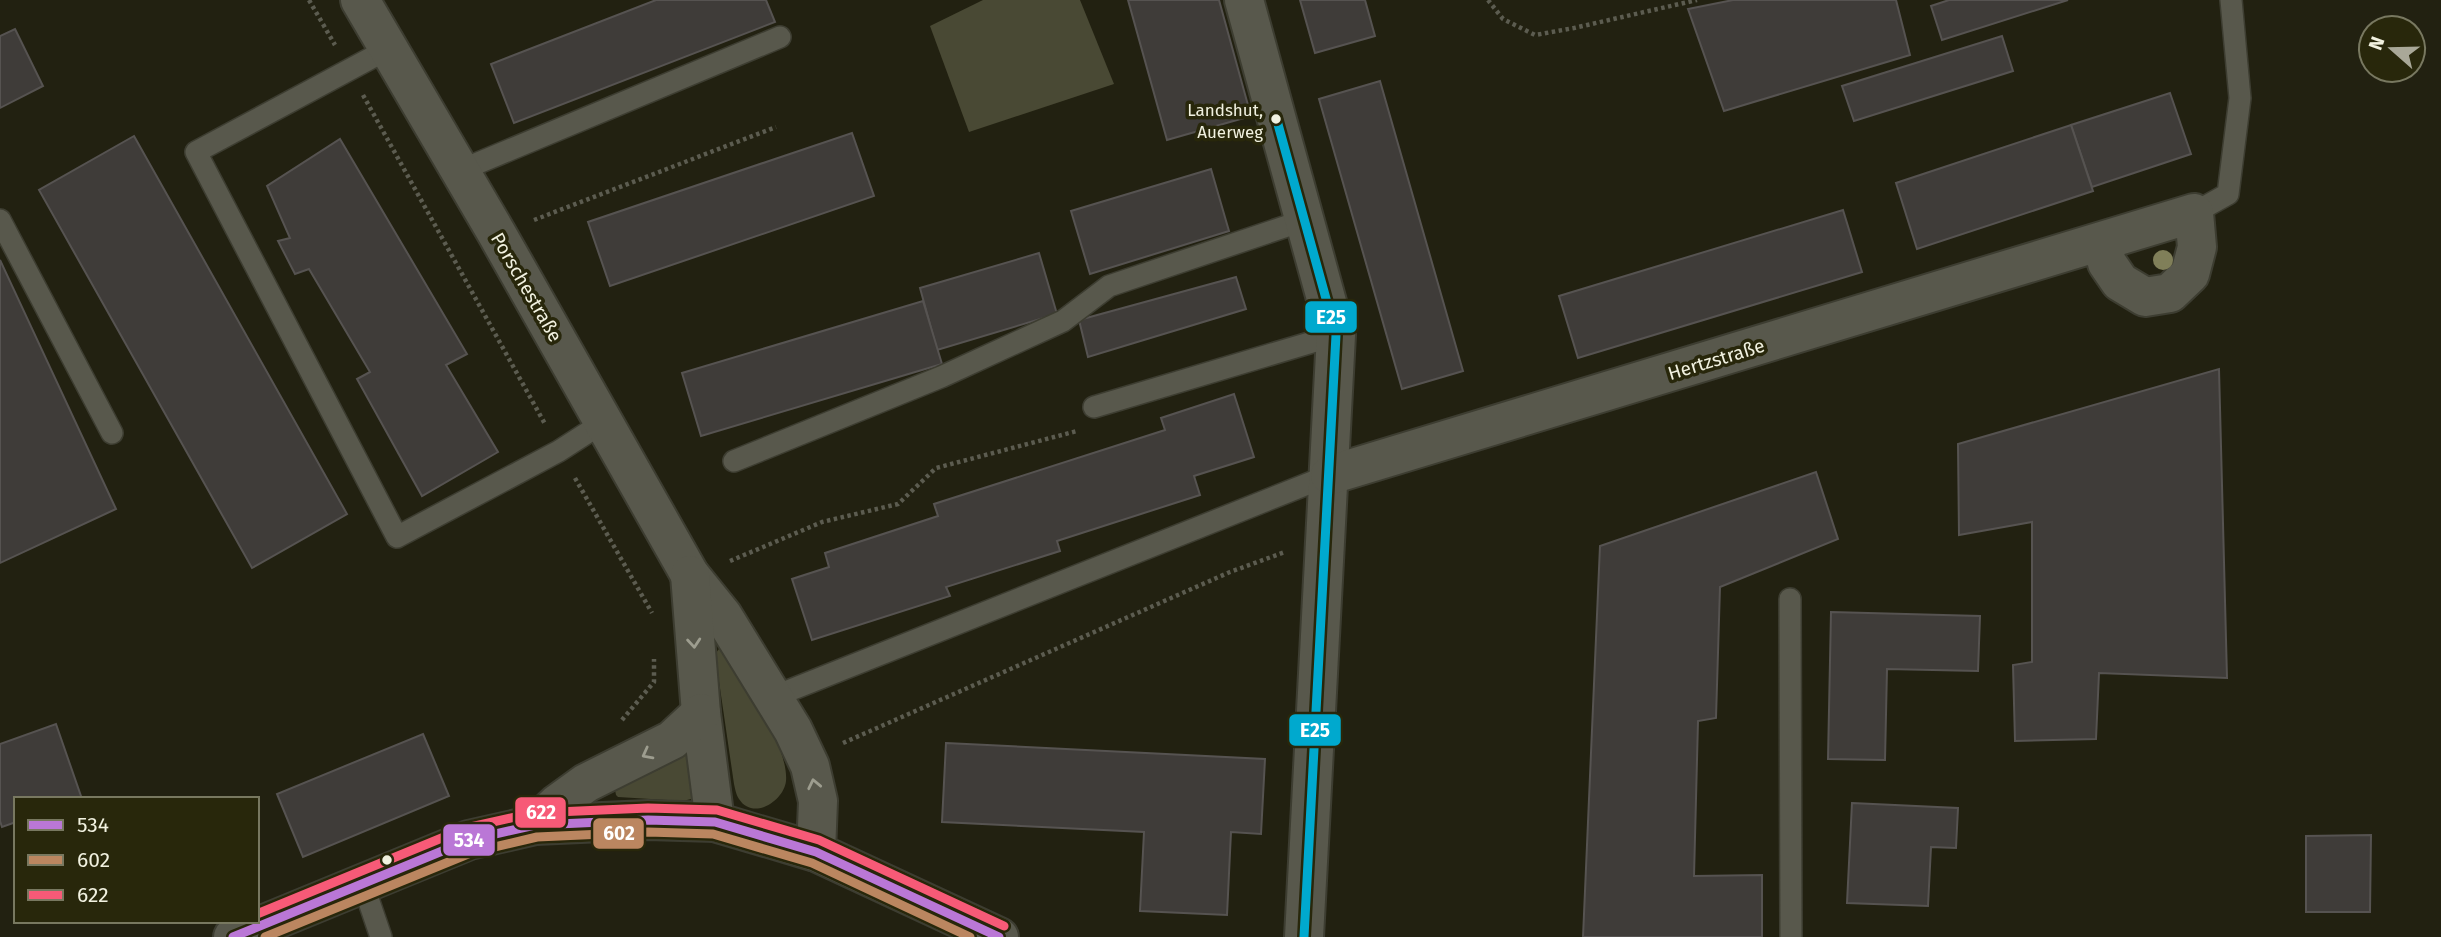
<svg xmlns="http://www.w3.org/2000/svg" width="2441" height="937" font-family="'Fira Sans',sans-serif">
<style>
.green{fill:#494934}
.building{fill:#3f3c39;stroke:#565351;stroke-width:2}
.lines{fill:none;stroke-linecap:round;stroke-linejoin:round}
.service-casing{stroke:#3d3d31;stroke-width:24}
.minor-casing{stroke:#3d3d31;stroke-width:42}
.tertiary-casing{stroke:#3d3d31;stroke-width:42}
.path{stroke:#5c5c50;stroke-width:4.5;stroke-dasharray:3.5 3.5;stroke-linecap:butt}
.service{stroke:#58584c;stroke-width:21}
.minor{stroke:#58584c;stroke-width:38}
.tertiary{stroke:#58584c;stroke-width:38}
.bus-1-casing{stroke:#28270b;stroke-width:14}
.bus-2-casing{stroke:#28270b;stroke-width:14}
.bus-3-casing{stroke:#28270b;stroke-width:14}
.bus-4-casing{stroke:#28270b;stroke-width:14}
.bus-1{stroke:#ba77d6;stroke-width:9}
.bus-2{stroke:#bb8660;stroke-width:9}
.bus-3{stroke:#f75a77;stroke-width:9}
.bus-4{stroke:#00a9ce;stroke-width:9}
.tree{fill:#807f59}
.oneway{stroke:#9d9d8f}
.bus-dot{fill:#f1f1e0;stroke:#28270b;stroke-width:2.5}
.labels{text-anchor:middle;stroke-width:7;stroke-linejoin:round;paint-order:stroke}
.bus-label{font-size:17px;fill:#f1f1e0;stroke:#28270b;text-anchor:end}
.street-label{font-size:19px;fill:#f1f1e0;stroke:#28270b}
.line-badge{stroke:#28270b;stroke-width:2.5}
.badge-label{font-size:19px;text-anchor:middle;font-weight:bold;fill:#fff}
</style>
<rect width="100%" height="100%" fill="#222111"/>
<g class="green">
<polygon points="983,0 1080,0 1114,84 969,132 930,26"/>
<path d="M719,649L725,651C744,679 789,747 786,781C784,801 753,821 739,799C736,795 735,788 734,784L715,654Z"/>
<polygon points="687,750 696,792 691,799 683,801 618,797 616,795 615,790 618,788 660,769"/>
</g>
<g class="building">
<polygon points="656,0 766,0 775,22 514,123 491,64"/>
<polygon points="1128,0 1219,0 1251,116 1167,140"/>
<polygon points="1300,0 1365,0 1375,36 1315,53"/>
<polygon points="1733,0 1896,0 1910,55 1724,111 1688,9"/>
<polygon points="1949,0 2068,0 1942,40 1931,6"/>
<polygon points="15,29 43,86 0,108 0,36"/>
<polygon points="2002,36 2013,71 1854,121 1842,86"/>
<polygon points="1380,81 1463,371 1402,389 1319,99"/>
<polygon points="2170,93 2191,154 2092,187 2071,125"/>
<polygon points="2071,125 2093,191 1917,249 1896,183"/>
<polygon points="852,133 874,196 610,286 588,222"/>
<polygon points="134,136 347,514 252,568 39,190"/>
<polygon points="340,139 467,354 446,365 498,452 422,496 357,379 370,372 309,269 295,274 278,241 290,238 267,186"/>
<polygon points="1211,169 1229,231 1090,274 1071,211"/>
<polygon points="1843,210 1862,272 1578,358 1559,296"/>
<polygon points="1039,253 1057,314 937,350 920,288"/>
<polygon points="0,260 116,509 0,563"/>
<polygon points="1236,277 1246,309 1088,357 1079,320"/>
<polygon points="923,301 942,364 701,436 682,373"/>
<polygon points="2219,369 2227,678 2099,673 2096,739 2015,741 2013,665 2032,662 2032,522 1959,535 1958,444"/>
<polygon points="1234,394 1254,457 1194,476 1200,495 1057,541 1060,551 946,587 950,596 812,640 792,579 829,567 825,553 938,516 934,504 1165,430 1161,418"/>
<polygon points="1816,472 1838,539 1720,587 1716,718 1698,721 1694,876 1762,875 1762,937 1583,937 1600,546"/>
<polygon points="1831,612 1980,616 1978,671 1887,669 1885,760 1828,759"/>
<polygon points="56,724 82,799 16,799 16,822 2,827 0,821 0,744"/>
<polygon points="423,734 449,796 303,857 277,794"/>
<polygon points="946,743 1265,759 1261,834 1231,832 1227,915 1140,911 1144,832 942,822"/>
<polygon points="1852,803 1958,808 1956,848 1931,847 1928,906 1847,903"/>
<polygon points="2371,835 2370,912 2306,912 2306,836"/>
</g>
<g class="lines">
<defs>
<g id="service">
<polyline points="388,49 196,152 397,537 559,451 604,422"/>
<polyline points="459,171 780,37"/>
<polyline points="2194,213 2228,194 2240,98 2231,0"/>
<polyline points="0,220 112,433"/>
<polyline points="1094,407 1336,335"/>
<polyline points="734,461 941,377 1063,321 1109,286 1305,220"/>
<polyline points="1790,599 1791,937"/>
<polyline points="773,697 1330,475"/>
<polyline points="363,884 381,937"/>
</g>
<g id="minor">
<polyline points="360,0 497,234 690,575 723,616 793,730 810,766 818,801 816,852"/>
<polyline points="1244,0 1336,335 1304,937"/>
<polyline points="1330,475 2194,213 2197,247 2190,274 2170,293 2145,297 2120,282 2107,263 2102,242"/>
<polyline points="690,575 701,713 715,822"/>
<polyline points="535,825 557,804 586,783 672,740 701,713"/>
</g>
<polyline id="tertiary" points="233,937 469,840 535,825 648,820 715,822 816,852 999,937"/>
</defs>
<use href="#service" class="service-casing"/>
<use href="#minor" class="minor-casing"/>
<use href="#tertiary" class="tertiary-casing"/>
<g class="path">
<polyline points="309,0 335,45"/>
<polyline points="1488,0 1503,19 1535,35 1574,28 1697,0"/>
<polyline points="363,95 545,424"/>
<polyline points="534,220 776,127"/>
<polyline points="575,478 652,613"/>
<polyline points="730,561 822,522 898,504 936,468 1077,431"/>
<polyline points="622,720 654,682 654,659"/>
<polyline points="843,743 1230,572 1285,552"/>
</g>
<use href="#service" class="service"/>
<use href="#minor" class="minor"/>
<use href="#tertiary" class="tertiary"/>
<defs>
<polyline id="bus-1" points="233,937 469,840 535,825 648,820 715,822 816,852 999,937"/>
<polyline id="bus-2" points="265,937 473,852 537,837 648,832 713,834 812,863 970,937"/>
<polyline id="bus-3" points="257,914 466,828 533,813 648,808 717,810 819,840 1004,926"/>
<polyline id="bus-4" points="1276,117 1336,335 1304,937"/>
</defs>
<use href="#bus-1" class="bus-1-casing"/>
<use href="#bus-2" class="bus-2-casing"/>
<use href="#bus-3" class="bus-3-casing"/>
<use href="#bus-4" class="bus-4-casing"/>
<use href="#bus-1" class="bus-1"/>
<use href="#bus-2" class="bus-2"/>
<use href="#bus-3" class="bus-3"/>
<use href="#bus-4" class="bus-4"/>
</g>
<circle class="tree" cx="2163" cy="260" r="10"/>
<defs><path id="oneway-chevron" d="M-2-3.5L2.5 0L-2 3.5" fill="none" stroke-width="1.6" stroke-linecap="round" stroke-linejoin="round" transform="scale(1.75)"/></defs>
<g class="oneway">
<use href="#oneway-chevron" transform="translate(694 643) rotate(85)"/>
<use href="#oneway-chevron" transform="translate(647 754) rotate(152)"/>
<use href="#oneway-chevron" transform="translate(814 784) rotate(-102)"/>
</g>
<g class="bus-dot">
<circle cx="1276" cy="119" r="6"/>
<circle cx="387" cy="860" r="6"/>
</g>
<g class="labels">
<g class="bus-label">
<text x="1263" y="116">Landshut,<tspan x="1263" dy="22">Auerweg</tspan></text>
</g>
<g class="street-label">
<text transform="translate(527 287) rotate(60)" y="7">Porschestraße</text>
<text transform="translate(1716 359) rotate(-17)" y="7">Hertzstraße</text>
</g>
</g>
<g class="line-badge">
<rect x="1304" y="300" width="54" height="34" rx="7" fill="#00a9ce"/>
<rect x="1288" y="713" width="54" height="34" rx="7" fill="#00a9ce"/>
<rect x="514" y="796" width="53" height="33" rx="7" fill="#f75a77"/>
<rect x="592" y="817" width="53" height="33" rx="7" fill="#bb8660"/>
<rect x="442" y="823" width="54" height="34" rx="7" fill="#ba77d6"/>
</g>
<g class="badge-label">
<text x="1331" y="324">E25</text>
<text x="1315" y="737">E25</text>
<text x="541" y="819">622</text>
<text x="619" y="840">602</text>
<text x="469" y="847">534</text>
</g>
<rect x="14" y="797" width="245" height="126" fill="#28270b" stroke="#787860" stroke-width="2"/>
<rect x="28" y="820" width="35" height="10" fill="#ba77d6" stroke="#787860" stroke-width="2"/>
<text x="77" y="832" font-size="21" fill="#f1f1e0">534</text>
<rect x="28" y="855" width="35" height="10" fill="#bb8660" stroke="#787860" stroke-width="2"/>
<text x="77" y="867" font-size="21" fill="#f1f1e0">602</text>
<rect x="28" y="890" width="35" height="10" fill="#f75a77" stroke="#787860" stroke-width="2"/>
<text x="77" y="902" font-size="21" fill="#f1f1e0">622</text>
<g transform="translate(2392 49) rotate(290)"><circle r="33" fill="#28270b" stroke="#787860" stroke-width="2"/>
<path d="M0-5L12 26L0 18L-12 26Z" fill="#a9a898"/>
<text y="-10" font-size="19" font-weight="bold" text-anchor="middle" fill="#f1f1e0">N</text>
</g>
</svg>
